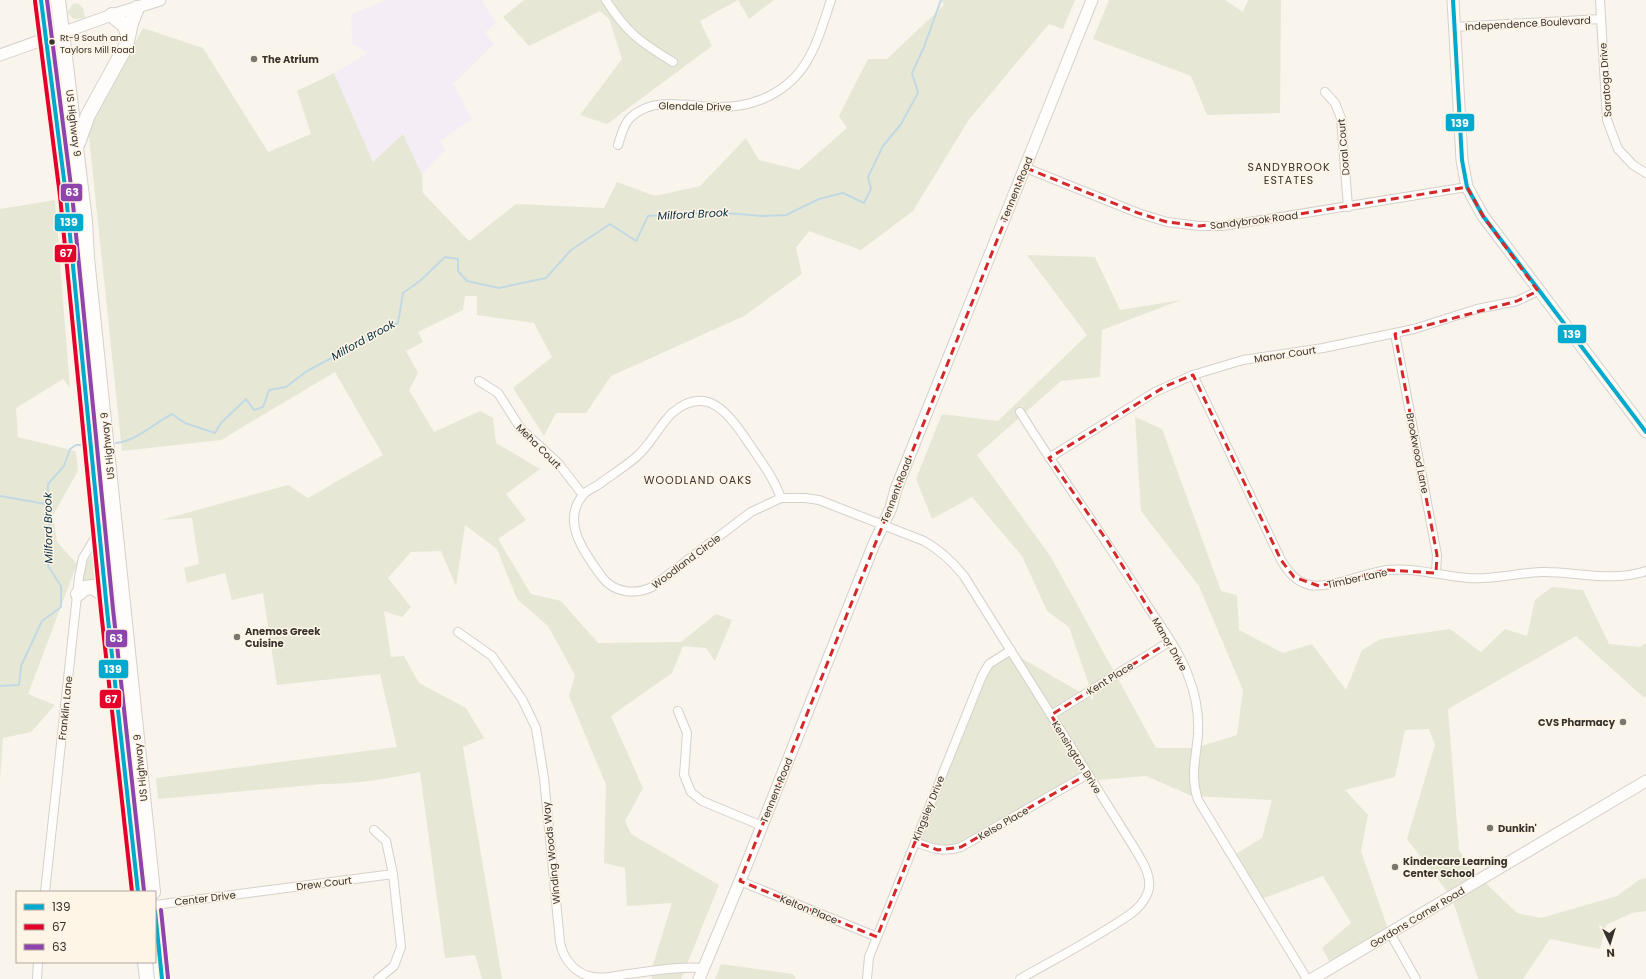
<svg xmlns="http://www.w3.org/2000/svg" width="1646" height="979" font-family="Poppins,sans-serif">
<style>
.industrial{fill:#f5edf5}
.green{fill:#e6e8d5}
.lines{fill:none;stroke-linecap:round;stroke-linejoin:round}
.stream{stroke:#c2d9e4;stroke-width:2}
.street-casing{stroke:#d5d1ca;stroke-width:10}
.secondary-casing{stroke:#d5d1ca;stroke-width:13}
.highway-casing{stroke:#d5d1ca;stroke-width:16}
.street{stroke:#fefdfc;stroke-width:8}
.secondary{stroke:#fefdfc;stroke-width:11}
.highway{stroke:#fefdfc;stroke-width:14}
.bus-1-casing{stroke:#fff5e6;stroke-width:7}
.bus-2-casing{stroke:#fff5e6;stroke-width:7}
.bus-3-casing{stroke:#fff5e6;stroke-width:7}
.bus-1{stroke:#00a9ce;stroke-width:4}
.bus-2{stroke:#e4002b;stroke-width:4}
.bus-3{stroke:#8e44ad;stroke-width:4}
.marked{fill:none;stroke:#d62828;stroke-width:3;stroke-dasharray:8 5;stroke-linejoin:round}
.bus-dot{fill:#36322d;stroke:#fff5e6;stroke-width:1.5}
.poi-dot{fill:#7a7670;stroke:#fff5e6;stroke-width:1.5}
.labels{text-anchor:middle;stroke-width:3;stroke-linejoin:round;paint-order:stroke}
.bus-label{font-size:9px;fill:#36322d;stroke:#fff5e6;text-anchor:start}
.street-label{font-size:10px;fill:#36322d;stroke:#fff5e6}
.poi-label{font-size:10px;font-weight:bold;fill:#36322d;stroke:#fff5e6;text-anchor:start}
.neighbourhood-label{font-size:11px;letter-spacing:1px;fill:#36322d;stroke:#fff5e6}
.water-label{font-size:11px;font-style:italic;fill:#002e43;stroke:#fff5e6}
.line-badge{stroke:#fff5e6;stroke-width:1.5}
.badge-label{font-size:11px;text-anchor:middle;font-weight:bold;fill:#fff}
</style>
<rect width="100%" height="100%" fill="#f9f4ec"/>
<polygon class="industrial" points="387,0 482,0 496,23 485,32 494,44 453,84 472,119 440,141 445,150 422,175 403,134 373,162 334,73 368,53 352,43 351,14"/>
<g class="green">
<polygon points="524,0 774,0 749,19 738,0 700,21 712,46 607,124 580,115 622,59 609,19 600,11 529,46 503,17"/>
<path d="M941,0H1075L1063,29L1049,24L968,121L913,211L861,250L809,231L796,248L802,274L744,316L611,376L586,413H556L544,436L513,388L552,357L534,323L477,315V296H465L463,310L418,332L423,342L406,351L418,373L409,390L434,432L480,411L493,418L496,443L540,469L506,494L526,520L498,539L531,594L561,601L598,643L681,642L716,614L732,620L715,661L706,648L683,646L672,673L611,716L643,788L625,821L631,834L719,885L681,979H652L651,971L672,903L627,906L625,868L604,863L606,785L569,696L575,675L548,626L517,599L497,549L465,525L456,586L441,551L411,552L388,578L411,607L402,617L384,611L391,657L404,656L419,683L466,708L484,738L463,747L502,979H482L475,955L445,958L420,772C388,779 356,784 323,784L158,799L156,778L397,747L380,674L277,685L263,593L232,600L225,573L187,583L184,568L199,564L192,518L161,520L288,485L308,498L383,455L335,372L221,440L122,451L88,128L143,28L203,48L268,152L311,134L297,91L334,73L373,162L403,134L422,175L423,193L469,241L516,204L604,208L617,182L655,196L700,186L746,138L759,160L799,170L847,128L839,116L868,59H887L944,5Z"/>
<polygon points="1109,0 1225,0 1243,12 1248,0 1281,0 1280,113 1207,115 1191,76 1093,39"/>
<polygon points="78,3 83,8 85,18 74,19 67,13 73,4"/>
<polygon points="55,200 70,388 63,379 16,408 18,437 75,451 76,453 78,471 53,515 57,542 77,564 28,694 55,705 31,732 3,738 0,781 0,209"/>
<polygon points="1027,255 1095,257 1120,310 1181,300 1102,330 1100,377 1061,381 977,455 1051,557 1156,748 1195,748 1237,735 1243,690 1199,586 1141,511 1135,417 1162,429 1221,591 1237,595 1239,630 1283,653 1312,644 1346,690 1362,650 1381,639 1450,629 1481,652 1505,629 1527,636 1535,600 1552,587 1583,590 1609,644 1640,647 1646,643 1646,696 1643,697 1576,636 1448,709 1459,850 1472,870 1517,913 1541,918 1617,896 1639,880 1646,878 1646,911 1632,913 1606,925 1600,949 1550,939 1523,979 1478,979 1452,898 1407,839 1435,745 1429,729 1405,730 1395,777 1345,790 1368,815 1361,851 1390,935 1333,968 1322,948 1351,923 1323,876 1256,901 1229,858 1262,838 1272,800 1192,796 1146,776 1086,781 953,852 913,847 991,663 1009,651 1094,700 1069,627 1047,611 1022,556 972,497 932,519 916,479 942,414 998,421 1087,335"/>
<polygon points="95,551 100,586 82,586 86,563"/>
<polygon points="721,964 793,974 796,979 715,979"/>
</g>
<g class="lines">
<g class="stream">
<path d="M116,443C138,440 153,424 172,414L185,423L215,433L221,423L246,399L254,410L263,407L269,390L286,387L307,371L398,323L403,293L421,280L445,257L458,259V271L467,281L499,288L546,278L571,250L610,224L636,241L648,216L712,212L763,216L786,215L819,199L843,193L864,203L871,189L868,177L883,146L901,124L918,93L912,73L924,47L941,0"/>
<polyline points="0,496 46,504"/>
<polyline points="0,686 19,685 21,666 42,621 61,607 61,586 48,566 51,544 47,504 48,484 64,466 70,449 76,445 82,445"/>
</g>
<defs>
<g id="street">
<path d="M606,0C627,33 640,42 673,62"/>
<polyline points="1600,0 1607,120 1618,149 1633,165 1646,173"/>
<polyline points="1454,27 1601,19"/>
<polyline points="1325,92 1335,103 1341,118 1348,207"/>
<path d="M618,145C621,136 623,125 630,118C655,94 691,108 721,107C749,107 776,97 795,77C815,56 822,26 831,0"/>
<polyline points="1026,168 1138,213 1167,222 1199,226 1222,226 1268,219 1467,187"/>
<polyline points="1395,334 1437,555 1436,573"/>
<path d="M1193,375L1281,560C1288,572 1296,582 1310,585C1330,589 1364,573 1387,570C1414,567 1441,576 1468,578C1492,580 1517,573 1541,572C1576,571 1611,583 1646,571"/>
<polyline points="479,381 498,393 521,429 558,463 583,495"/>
<path d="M1020,412C1060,476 1105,538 1145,602C1160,626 1180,651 1189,678C1196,696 1199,715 1198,734C1196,759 1190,775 1198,800L1307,979"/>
<polyline points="1049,458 1155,392 1193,375 1243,360 1323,348 1414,329 1477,309 1517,301 1538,291"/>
<path d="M781,498C774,479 763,464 752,448C732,419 710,381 672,413C658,427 650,446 635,458C623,468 610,476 598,485C593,488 586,491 583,495C560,522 586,555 602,577C614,593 635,595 652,587L751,512L781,498H805L819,500L924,541C940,550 952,561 964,576L1135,849C1142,861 1153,877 1148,892C1145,901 1137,910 1129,915C1096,938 1055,959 1020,979"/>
<path d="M458,632L492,656L522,699L536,728L544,778L560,942C563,959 575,974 593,977C604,979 616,976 627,974C653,971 678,966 703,968"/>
<polyline points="678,711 687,733 684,775 691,792 702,801 762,826"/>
<polyline points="1051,715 1169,642"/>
<polyline points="374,830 386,841 393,874 401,947 394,966 378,979"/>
<path d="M915,842C931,848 944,853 961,847L1088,774"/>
<polyline points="740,881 877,937"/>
<polyline points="45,892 79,577 83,558 98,533"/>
<polyline points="155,905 393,874"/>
<polyline points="1390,933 1416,979"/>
<polyline points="37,979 38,962"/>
<polyline points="867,979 869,957 982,676 989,664 1011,650"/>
</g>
<g id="secondary">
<polyline points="1453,0 1462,160 1467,187 1483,216 1646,432"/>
<polyline points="0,55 112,15 160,0"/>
<polyline points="699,979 740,881 874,544 891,508 896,489 1092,0"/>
<polyline points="1312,979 1646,781"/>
</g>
<g id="highway">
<polyline points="41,0 66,195 107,610 138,892"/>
<polyline points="58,0 85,221 87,258 153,892"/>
<polyline points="112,15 124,25 128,34"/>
<polyline points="78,143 88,115 126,46 131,23 137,8"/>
<polyline points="78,594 85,588 93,587 107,597"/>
<polyline points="155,911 162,979"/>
<polyline points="145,962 147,979"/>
</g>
</defs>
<use href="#street" class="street-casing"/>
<use href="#secondary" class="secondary-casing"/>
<use href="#highway" class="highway-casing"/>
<use href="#street" class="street"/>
<use href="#secondary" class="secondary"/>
<use href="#highway" class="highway"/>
<defs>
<g id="bus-1">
<polyline points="41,0 66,195 107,610 138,892"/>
<polyline points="1453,0 1462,160 1467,187 1483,216 1646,432"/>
<polyline points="155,911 162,979"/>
</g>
<polyline id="bus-2" points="35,1 60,196 101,611 132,892"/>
<g id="bus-3">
<polyline points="47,0 72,194 113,609 144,891"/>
<polyline points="161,910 168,978"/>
</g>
</defs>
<use href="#bus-1" class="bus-1-casing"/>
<use href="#bus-2" class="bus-2-casing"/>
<use href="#bus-3" class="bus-3-casing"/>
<use href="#bus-1" class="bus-1"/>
<use href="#bus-2" class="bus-2"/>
<use href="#bus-3" class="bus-3"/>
</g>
<path class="marked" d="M1026,168L1138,213L1167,222L1199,226L1268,219L1467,187L1483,216L1538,291L1517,301L1395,334L1437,555L1436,573L1386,570L1319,586L1294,577L1281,560L1193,375L1166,386L1049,458L1108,542L1169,642L1051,715L1088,774L961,847L938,850L915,842L877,937L740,881Z"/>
<circle class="bus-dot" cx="52" cy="42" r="3.5"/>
<g class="poi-dot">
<circle cx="254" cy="59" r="4"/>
<circle cx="237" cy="637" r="4"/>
<circle cx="1623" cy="722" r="4"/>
<circle cx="1490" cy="828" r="4"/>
<circle cx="1395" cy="867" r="4"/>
</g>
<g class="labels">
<g class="bus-label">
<text x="60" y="41">Rt-9 South and<tspan x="60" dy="12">Taylors Mill Road</tspan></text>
</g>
<g class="street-label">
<text transform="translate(1528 23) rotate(-3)" y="4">Independence Boulevard</text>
<text transform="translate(1605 80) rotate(-94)" y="4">Saratoga Drive</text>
<text transform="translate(695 106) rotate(1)" y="4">Glendale Drive</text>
<text transform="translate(74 123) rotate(83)" y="4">US Highway 9</text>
<text transform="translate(1343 147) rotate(-95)" y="4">Doral Court</text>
<text transform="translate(1016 189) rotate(-68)" y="4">Tennent Road</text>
<text transform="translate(1254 220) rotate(-7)" y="4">Sandybrook Road</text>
<text transform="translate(1285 354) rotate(-9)" y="4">Manor Court</text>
<text transform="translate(107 446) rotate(-96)" y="4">US Highway 9</text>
<text transform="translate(539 446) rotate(45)" y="4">Meha Court</text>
<text transform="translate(1418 453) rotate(79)" y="4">Brookwood Lane</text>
<text transform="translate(896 490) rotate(-69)" y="4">Tennent Road</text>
<text transform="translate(686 561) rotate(-37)" y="4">Woodland Circle</text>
<text transform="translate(1357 578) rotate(-12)" y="4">Timber Lane</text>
<text transform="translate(1170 644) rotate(60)" y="4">Manor Drive</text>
<text transform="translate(1110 678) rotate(-32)" y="4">Kent Place</text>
<text transform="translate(65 708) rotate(-84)" y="4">Franklin Lane</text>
<text transform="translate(1077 757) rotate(58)" y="4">Kensington Drive</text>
<text transform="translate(140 768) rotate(-96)" y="4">US Highway 9</text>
<text transform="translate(776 790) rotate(-68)" y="4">Tennent Road</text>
<text transform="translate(928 808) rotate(-68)" y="4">Kingsley Drive</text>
<text transform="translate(1003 823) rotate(-30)" y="4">Kelso Place</text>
<text transform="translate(551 853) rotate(-96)" y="4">Winding Woods Way</text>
<text transform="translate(324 883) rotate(-7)" y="4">Drew Court</text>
<text transform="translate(205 898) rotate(-7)" y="4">Center Drive</text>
<text transform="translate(809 909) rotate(22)" y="4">Kelton Place</text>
<text transform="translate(1417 917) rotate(-31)" y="4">Gordons Corner Road</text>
</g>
<g class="poi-label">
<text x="262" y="63">The Atrium</text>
<text x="245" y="635">Anemos Greek<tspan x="245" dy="12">Cuisine</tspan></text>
<text x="1615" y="726" text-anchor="end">CVS Pharmacy</text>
<text x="1498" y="832">Dunkin'</text>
<text x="1403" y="865">Kindercare Learning<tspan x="1403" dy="12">Center School</tspan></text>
</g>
<g class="neighbourhood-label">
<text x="1289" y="171">SANDYBROOK<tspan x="1289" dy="13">ESTATES</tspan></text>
<text x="698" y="484">WOODLAND OAKS</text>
</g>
<g class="water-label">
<text transform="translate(693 214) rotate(-3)" y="4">Milford Brook</text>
<text transform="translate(363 340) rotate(-29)" y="4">Milford Brook</text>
<text transform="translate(48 528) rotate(-91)" y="4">Milford Brook</text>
</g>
</g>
<g class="line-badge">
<rect x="1445" y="113" width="30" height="19" rx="4" fill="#00a9ce"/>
<rect x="60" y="183" width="23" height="19" rx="4" fill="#8e44ad"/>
<rect x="54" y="213" width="30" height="19" rx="4" fill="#00a9ce"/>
<rect x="54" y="244" width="23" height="19" rx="4" fill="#e4002b"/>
<rect x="1557" y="324" width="30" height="20" rx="4" fill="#00a9ce"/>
<rect x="105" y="629" width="23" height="19" rx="4" fill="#8e44ad"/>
<rect x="98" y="659" width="31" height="20" rx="4" fill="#00a9ce"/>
<rect x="99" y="689" width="23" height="20" rx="4" fill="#e4002b"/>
</g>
<g class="badge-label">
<text x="1460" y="127">139</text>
<text x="72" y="196">63</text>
<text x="69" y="226">139</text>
<text x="66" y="257">67</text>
<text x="1572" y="338">139</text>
<text x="116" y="642">63</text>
<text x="113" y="673">139</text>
<text x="111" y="703">67</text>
</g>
<rect x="16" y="891" width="140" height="72" fill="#fff5e6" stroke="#afa79c"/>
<rect x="24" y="904" width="20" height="6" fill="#00a9ce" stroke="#afa79c"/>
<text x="52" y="911" font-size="12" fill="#36322d">139</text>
<rect x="24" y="924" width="20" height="6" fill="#e4002b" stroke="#afa79c"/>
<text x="52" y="931" font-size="12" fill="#36322d">67</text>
<rect x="24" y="944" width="20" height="6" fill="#8e44ad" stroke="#afa79c"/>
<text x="52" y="951" font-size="12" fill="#36322d">63</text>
<g transform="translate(1610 943) rotate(176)" stroke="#fff5e6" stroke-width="3" paint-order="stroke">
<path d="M0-3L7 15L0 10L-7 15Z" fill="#36322d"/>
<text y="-6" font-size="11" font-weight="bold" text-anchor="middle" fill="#36322d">N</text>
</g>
</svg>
